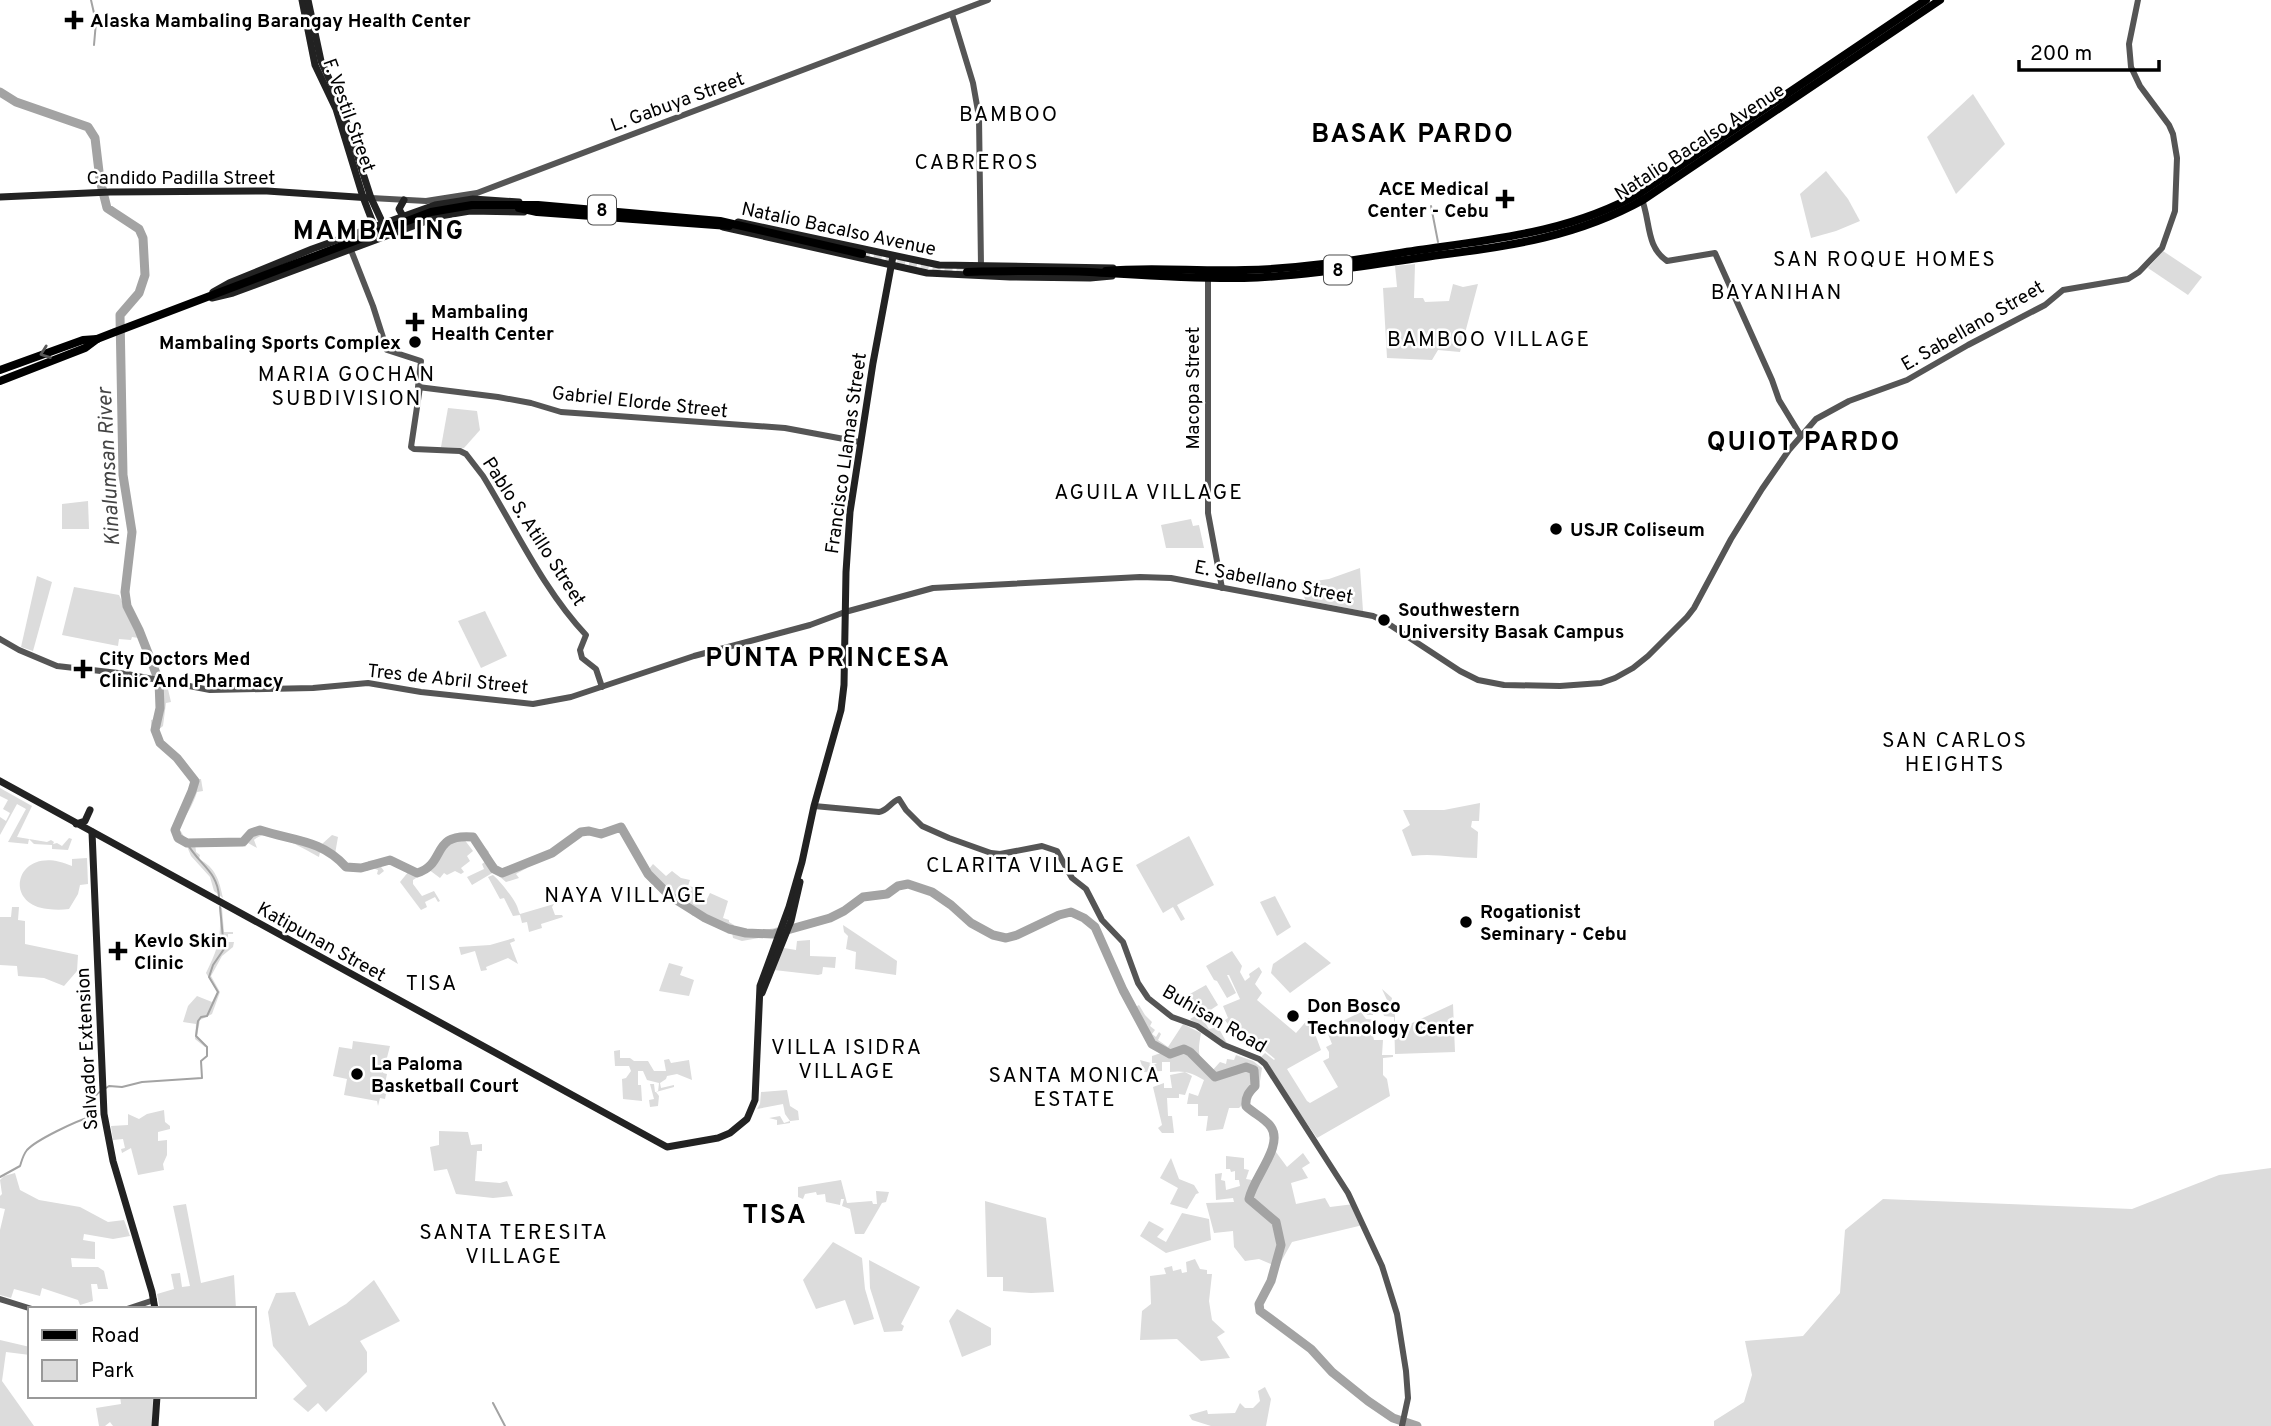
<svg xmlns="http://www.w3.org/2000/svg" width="2271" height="1426" font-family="Overpass,sans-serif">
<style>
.green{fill:#dcdcdc}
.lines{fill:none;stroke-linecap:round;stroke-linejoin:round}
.stream{stroke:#a3a3a3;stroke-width:2}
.river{stroke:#a3a3a3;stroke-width:9}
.primary-tunnel{stroke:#d9d9d9;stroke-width:8;stroke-dasharray:8 4;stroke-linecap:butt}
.tertiary{stroke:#555;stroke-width:6}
.secondary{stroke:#222;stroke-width:7}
.primary{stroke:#000;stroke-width:8}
.oneway{stroke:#595959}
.poi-dot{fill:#000;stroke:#fff;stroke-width:2.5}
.labels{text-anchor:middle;stroke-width:5;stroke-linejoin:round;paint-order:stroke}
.shield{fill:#fff;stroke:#4c4c4c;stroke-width:2}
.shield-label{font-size:18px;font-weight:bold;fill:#000}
.poi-label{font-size:19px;font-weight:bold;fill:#000;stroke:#fff;text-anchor:start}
.street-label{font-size:19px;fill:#000;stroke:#fff}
.neighbourhood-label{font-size:21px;letter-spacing:2px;fill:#000;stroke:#fff}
.water-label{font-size:21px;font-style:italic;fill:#444;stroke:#fff}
.district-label{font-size:26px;font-weight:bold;letter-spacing:2px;fill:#000;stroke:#fff}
</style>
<rect width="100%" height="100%" fill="#fff"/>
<g class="green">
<polygon points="1973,94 2005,144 1956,194 1927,137"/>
<polygon points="1826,171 1848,199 1860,221 1836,231 1811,238 1800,194"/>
<polygon points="2163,251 2202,277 2188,295 2148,268"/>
<polygon points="1415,264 1414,298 1423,298 1425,302 1449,301 1453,284 1463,287 1478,284 1460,352 1438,350 1432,360 1387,358 1383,288 1397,287 1395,266"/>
<polygon points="448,408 477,411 480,430 464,448 441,447"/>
<polygon points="88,501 89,529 62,529 62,504"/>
<polygon points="1191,519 1193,526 1199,525 1204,548 1166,548 1161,525"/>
<polygon points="1360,568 1363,611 1305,600 1301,583 1329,579"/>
<polygon points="37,576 52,582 33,651 21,647"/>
<polygon points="74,587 119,595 139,638 132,637 131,640 119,639 118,646 62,635"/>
<polygon points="485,611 507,656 481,668 458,621"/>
<path d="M158,683L167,685L171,702L166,703L163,726L158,730L162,740L184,760L197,779H201L203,791L197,792C193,806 185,816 179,828L186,840L239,841L252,829H265L291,838L322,844L332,835L338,837L335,854C346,865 354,870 369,864L368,861L376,860L384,871L379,875L377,874L378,870L370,867L368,871L346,868L329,855L320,852L319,857C304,849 267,825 254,840L257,848L248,843L245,847L240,842L198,845L195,843L196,852L200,855L199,859C216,868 219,880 223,898L214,891L210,877L191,856L186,844L178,839L171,830L181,806L186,803C189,797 193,789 192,782C189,760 149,751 151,720L155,719L159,706Z"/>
<polygon points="0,788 32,806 17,837 47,842 51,840 54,842 53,844 57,843 62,846 69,838 72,839 68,850 52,849 52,845 34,844 29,839 28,844 8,842 26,809 17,804 0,835 0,817 6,821 10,813 3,809 8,800 0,796"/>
<path d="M1480,803L1479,821H1472L1471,827L1478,832L1477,858C1455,858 1434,853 1412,856L1402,830L1410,825L1403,810H1444Z"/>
<polygon points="465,833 475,835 489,852 487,854 498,866 504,869 542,855 552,848 556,853 544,860 526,865 527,868 516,874 519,878 506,882 494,872 472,885 467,877 484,869 482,864 486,861 473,839 464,839 473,851 467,856 470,861 461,868 464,872 461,874 455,871 447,875 444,873 440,878 428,869 446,842 447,836"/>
<polygon points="1189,836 1214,885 1177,905 1185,919 1181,921 1173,907 1163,913 1136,865"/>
<path d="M87,858L88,884L80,885L78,894L69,909C62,910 55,910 48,909C0,904 17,841 72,866V859Z"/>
<path d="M653,864L666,876L672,871L681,878L690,880L688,886L702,889L698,899L705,903L710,893L728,901L723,918L729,920V922L734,925V927C750,931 762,932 778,927L775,934L762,935L759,938L742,941L733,938L732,932L695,914L693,916L666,891L647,879L641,868L645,865L649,869Z"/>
<polygon points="409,871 419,876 413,880 413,884 422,896 434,891 440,901 438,902 435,897 425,902 427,907 421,910 400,882"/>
<path d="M493,875C501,882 511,895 516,904C518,907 518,911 520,914L554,904L552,907L555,915H562L563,917L541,924L542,928L529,932L527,922L522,923L520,915L513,916L504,898L500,899L488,877Z"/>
<polygon points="1275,896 1291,927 1277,936 1260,902"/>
<path d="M219,906L222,908L224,932H233V934H228V942H234L233,947L222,956L211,976L220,992L212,1014L200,1020L197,1036L208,1047H205L195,1039L196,1024L183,1022L188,1006L197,996L212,1002L217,992L206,973C219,947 222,935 219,906Z"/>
<polygon points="12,907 19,907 18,920 25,921 25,944 78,955 77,971 64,986 44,978 18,976 17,966 0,965 0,917 11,917"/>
<polygon points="843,925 897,961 896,975 855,969 856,952 846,949 848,936 844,932"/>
<polygon points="514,938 515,941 510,943 518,964 508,958 486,967 487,970 481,971 475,951 461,955 459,947 490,945"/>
<polygon points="810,940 810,956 836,957 835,968 823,967 822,974 818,975 774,970 784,948 796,950 797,941"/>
<polygon points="1305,942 1331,963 1290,993 1271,973 1273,964"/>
<polygon points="1232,951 1242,966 1240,972 1245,981 1250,977 1249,974 1259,967 1262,972 1255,984 1262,993 1257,1000 1296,1033 1309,1018 1321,1050 1287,1069 1307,1101 1310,1103 1338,1087 1323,1061 1329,1058 1329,1052 1326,1047 1332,1044 1326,1029 1361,1012 1366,1019 1376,1020 1378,1027 1371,1027 1374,1040 1383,1040 1382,1055 1393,1055 1393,1057 1383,1058 1383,1075 1387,1079 1390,1096 1317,1138 1261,1057 1265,1053 1274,1060 1275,1059 1244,1033 1238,1039 1225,1020 1228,1018 1223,1006 1240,999 1229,975 1227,975 1236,993 1227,998 1217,981 1214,980 1206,966"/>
<polygon points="669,963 683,967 680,975 694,980 689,996 659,991"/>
<polygon points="1206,985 1218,1005 1206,1013 1208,1018 1204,1021 1209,1029 1218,1027 1228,1045 1190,1019 1197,1015 1194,1010 1188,1012 1176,1005 1180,1003 1179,1000"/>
<polygon points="1382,989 1392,998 1390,1007 1395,1008 1395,1023 1410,1024 1453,1004 1455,1052 1395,1054 1394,1017 1384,1016 1382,1008 1373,1008 1373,1015 1367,1015 1364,1010 1387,1000"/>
<path d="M1139,1005L1145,1015L1152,1022L1150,1026L1155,1030L1152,1034L1156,1037L1159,1032L1161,1034L1158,1040L1168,1047L1183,1024L1201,1033C1198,1050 1196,1060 1212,1071L1220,1062L1226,1064L1227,1059L1234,1060L1236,1055L1253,1061L1262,1068L1259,1088L1239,1108H1229L1223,1129L1206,1131L1208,1116H1198V1104H1187L1189,1093L1198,1096L1204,1080C1193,1073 1184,1070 1170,1072V1062H1162V1071L1144,1072L1140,1060L1151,1063L1149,1064L1152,1066L1157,1063H1152V1056L1161,1053L1152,1044L1132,1009Z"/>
<polygon points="353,1041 390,1046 383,1073 387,1074 383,1093 386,1094 385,1099 380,1098 378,1106 377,1101 344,1095 347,1079 333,1076 339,1047 352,1049"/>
<polygon points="620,1050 620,1058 630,1058 634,1061 648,1061 654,1071 666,1071 664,1060 669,1059 671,1063 689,1060 692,1080 677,1074 667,1076 666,1079 660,1083 661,1088 674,1085 674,1087 656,1092 659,1096 658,1106 650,1107 649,1100 654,1099 650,1084 654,1084 655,1092 658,1092 659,1083 647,1080 643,1071 638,1071 638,1085 641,1085 642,1101 623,1099 622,1079 626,1078 631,1071 629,1066 615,1066 614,1051"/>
<polygon points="1185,1072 1192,1076 1185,1095 1179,1094 1179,1098 1167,1098 1168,1116 1172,1116 1174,1133 1162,1133 1158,1128 1162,1125 1153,1087 1164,1083 1164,1088 1172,1088 1170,1075"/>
<polygon points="787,1090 790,1106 798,1111 799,1120 790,1121 790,1123 777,1125 777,1120 769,1118 780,1116 784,1123 790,1121 785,1114 783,1104 757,1109 760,1104 761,1092"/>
<polygon points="164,1110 165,1122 170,1126 170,1129 158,1132 158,1141 167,1140 167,1155 163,1164 164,1170 138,1175 131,1148 122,1153 121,1149 125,1148 123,1139 113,1140 111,1126 128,1125 128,1114 139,1119 147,1114"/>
<polygon points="439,1131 468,1132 471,1145 482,1144 482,1151 477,1151 475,1181 500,1183 507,1181 513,1196 493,1198 456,1194 447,1169 434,1171 430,1147 439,1145"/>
<polygon points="1273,1148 1287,1167 1303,1153 1310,1163 1302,1168 1308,1178 1291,1183 1296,1204 1325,1198 1330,1207 1354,1204 1363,1225 1292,1242 1278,1267 1259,1259 1245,1261 1234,1247 1233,1231 1214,1233 1206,1203 1234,1202 1233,1198 1216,1200 1215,1174 1222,1173 1221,1180 1225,1181 1226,1190 1240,1186 1239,1180 1235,1180 1235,1171 1231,1172 1230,1169 1226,1169 1226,1156 1244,1158 1244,1169 1249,1170 1246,1179 1252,1180 1254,1177 1255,1180"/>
<polygon points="1171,1158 1179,1179 1194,1185 1199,1193 1196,1194 1187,1209 1170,1204 1178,1188 1160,1178"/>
<polygon points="2271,1168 2271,1426 1714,1426 1714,1421 1744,1402 1752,1375 1745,1341 1803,1336 1840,1293 1845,1230 1883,1199 2132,1209 2219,1175"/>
<polygon points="15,1173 20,1190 39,1200 80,1207 108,1222 124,1220 130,1236 113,1239 84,1234 83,1240 95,1242 95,1259 71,1258 72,1267 98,1267 104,1271 108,1289 98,1289 97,1284 91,1284 93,1301 80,1305 78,1300 42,1288 40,1296 14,1289 11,1298 0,1295 0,1230 5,1209 0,1208 0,1196 2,1194 0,1180 4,1176"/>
<polygon points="841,1180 847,1203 872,1201 873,1204 877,1204 876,1191 889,1192 886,1202 882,1203 864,1234 855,1234 850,1209 842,1206 844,1199 841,1199 840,1205 826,1202 825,1194 817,1195 816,1192 805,1194 803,1199 798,1197 798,1187"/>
<polygon points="985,1201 1046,1218 1054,1292 1031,1293 1003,1291 1003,1277 987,1277"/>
<polygon points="186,1204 201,1283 234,1275 236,1309 160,1309 157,1294 174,1289 171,1274 180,1273 182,1287 190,1286 173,1206"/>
<polygon points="1182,1213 1209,1219 1211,1240 1166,1253 1140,1236 1149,1221 1164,1229 1157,1237 1166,1242"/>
<polygon points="833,1242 862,1258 865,1289 874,1319 854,1325 845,1300 816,1309 803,1280"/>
<polygon points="1195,1259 1200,1269 1207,1270 1207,1274 1212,1274 1209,1301 1212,1320 1225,1332 1217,1337 1230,1358 1201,1361 1177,1339 1140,1340 1142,1311 1151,1304 1150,1276 1166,1274 1164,1268 1172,1266 1173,1271 1181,1269 1182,1273 1187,1272 1186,1262"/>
<polygon points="869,1260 920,1287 901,1324 904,1326 902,1331 884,1332 870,1288"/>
<polygon points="374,1280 400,1321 360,1341 367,1352 367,1372 326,1412 318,1403 308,1412 293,1399 307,1386 273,1346 268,1312 276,1293 295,1292 309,1326 346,1304"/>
<polygon points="957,1309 991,1328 991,1345 962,1357 949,1321"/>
<polygon points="0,1340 30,1347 30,1355 6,1352 2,1381 34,1426 0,1426"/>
<polygon points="1265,1387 1271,1399 1266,1426 1211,1426 1192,1420 1189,1415 1207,1410 1208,1414 1235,1413 1240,1403 1245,1408 1253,1408 1260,1401 1258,1391"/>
<polygon points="120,1396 153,1396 152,1426 113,1426 110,1422 105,1426 99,1426 96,1408 121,1404"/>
</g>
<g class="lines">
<g class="stream">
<polyline points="91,0 96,22 94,45"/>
<polyline points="1431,206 1438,242"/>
<path d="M187,843C198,864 218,871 219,897"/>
<polyline points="106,1088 109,1086 122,1087 142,1082 202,1078 201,1061 207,1056 207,1047 196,1036 198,1021 201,1017 207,1016 218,992 209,977 213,965 224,949 220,907"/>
<path d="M0,1177L20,1166C22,1160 23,1155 27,1150C36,1140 76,1121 90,1117C88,1107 93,1096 101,1091"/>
<polyline points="493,1403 505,1426"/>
</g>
<path class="river" d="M0,92L16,102L88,127L95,138L100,180L107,208L139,229L143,238L145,275L139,293L120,315L123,475L132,532L125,592L127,606L139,630L159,681L160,708L155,730L160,743L177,758L195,781L192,791L175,830L178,838L187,843L243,842L251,833L260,830C293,841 321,839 346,867L361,868L390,860L417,873C447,864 430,833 473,837L494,869L502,873L552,853L581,832L589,831L601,834L621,827L648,874L670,896L705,918L729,929L746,933L773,934L830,918L844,911L863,897L887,894L898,886L908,884L932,892L951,905L971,923L993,935L1006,938L1017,935L1059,915L1071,912L1084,918L1095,927L1123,990L1152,1044L1170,1054L1184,1049L1190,1052L1215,1077L1246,1067L1254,1070L1255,1086C1249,1092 1245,1097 1246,1106C1254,1114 1265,1118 1271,1127C1284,1146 1253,1178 1249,1199L1276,1222L1281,1245L1271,1281L1259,1304L1260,1311L1311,1349L1332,1372L1368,1401L1393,1418L1417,1426"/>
<polyline class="primary-tunnel" points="862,254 937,269 967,272"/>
<g class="tertiary">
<polyline points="952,14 973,83 979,117 981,266"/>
<path d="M1641,197C1651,220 1645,246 1667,261L1715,253L1772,380L1779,400L1801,436"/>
<polyline points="371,198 426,201 477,193 988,0"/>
<polyline points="349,245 373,306 387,350 421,361 418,387 498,397 531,403 561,412 785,428 860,442"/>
<polyline points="1208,275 1208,513 1222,588"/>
<path d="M420,387L411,447L414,449L460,451L466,454L483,476C515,528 544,591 586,635L580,650L582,658L596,669L602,687"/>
<polyline points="0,639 19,650 57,666 127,674 210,690 313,688 368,683 421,692 533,704 571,697 694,656 810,625 845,612 933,588 1140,577 1171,578 1373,616 1384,621 1460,671 1478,680 1504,685 1560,686 1601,683 1615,678 1633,668 1648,656 1687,617 1694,608 1731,539 1762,489 1789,450 1816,419 1849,401 1907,380 1968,345 2045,305 2063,290 2128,279 2139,272 2162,248 2175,211 2177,158 2173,134 2169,125 2140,86 2131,67 2129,44 2138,0"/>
<path d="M814,806L879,812C887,811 891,802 899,799L906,810L922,826L949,838L991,853L1000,854L1042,846L1057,851L1072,878L1086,889L1102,920L1123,942L1138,983L1148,998L1172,1017L1197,1026L1224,1045L1259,1059L1265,1064L1348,1193L1382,1266L1397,1314L1406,1371L1408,1398L1402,1426"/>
<polyline points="0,1299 32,1309"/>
<polyline points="127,1309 154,1300"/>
</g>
<g class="secondary">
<polyline points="302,0 315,65 336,109 363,197 376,231"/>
<polyline points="308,0 321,61 341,105 371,198 385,228"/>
<polyline points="0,197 110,192 267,191 371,198"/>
<polyline points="404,200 399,209 405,220"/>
<polyline points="738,222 939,265 1113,268"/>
<polyline points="723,227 927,273 1010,277 1090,278 1112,276"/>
<polyline points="213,292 229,283 312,249 435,205 473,199 519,202"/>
<polyline points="212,298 233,293 440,216 470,211 524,212"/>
<polyline points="0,781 667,1147 718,1138 730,1133 747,1119 755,1100 760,986 789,907 802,862 814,806 841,710 844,685 846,572 850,512 873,363 893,256"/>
<polyline points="76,824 85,821 90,810"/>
<polyline points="92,832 104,1114 113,1161 152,1292 155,1309"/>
<polyline points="762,993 791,921 800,882"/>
<polyline points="155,1426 157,1396"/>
</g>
<g class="primary">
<polyline points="519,208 537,212 729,226"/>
<path d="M1106,271C1152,266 1198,272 1245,270C1303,269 1361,259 1419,250C1496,239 1571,232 1640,193L1926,0"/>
<path d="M967,272C1008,271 1049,270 1090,272C1141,275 1192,279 1244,278C1309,276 1374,264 1439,255C1512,246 1578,236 1643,200L1940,0"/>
<polyline points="0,370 83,340 97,339"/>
<polyline points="0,381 85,348 97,339 115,332 431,212 472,205 538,205 720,221 862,254"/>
</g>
</g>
<defs><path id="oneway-chevron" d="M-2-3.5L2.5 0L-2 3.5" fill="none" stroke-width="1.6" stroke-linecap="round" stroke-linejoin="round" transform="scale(1.75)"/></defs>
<use class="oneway" href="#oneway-chevron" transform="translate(45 353) rotate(160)"/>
<g class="poi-dot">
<path d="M70.5 9.5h7v7h7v7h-7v7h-7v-7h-7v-7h7z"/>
<path d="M1501.5 188.5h7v7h7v7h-7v7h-7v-7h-7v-7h7z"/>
<path d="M411.5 311.5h7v7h7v7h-7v7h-7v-7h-7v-7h7z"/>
<circle cx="415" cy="342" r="7"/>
<circle cx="1556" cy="529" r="7"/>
<circle cx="1384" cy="620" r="7"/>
<path d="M79.5 658.5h7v7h7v7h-7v7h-7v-7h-7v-7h7z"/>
<circle cx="1466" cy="922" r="7"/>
<path d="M114.5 940.5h7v7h7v7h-7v7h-7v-7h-7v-7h7z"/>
<circle cx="1293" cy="1016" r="7"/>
<circle cx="357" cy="1074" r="7"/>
</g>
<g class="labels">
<g class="shield">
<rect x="588" y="195.5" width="28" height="29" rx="5"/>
<rect x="1324" y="255.5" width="28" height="29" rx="5"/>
</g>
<g class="shield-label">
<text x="602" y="216">8</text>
<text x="1338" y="276">8</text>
</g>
<g class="poi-label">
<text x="90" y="27">Alaska Mambaling Barangay Health Center</text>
<text x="1489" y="195" text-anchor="end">ACE Medical<tspan x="1489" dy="22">Center - Cebu</tspan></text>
<text x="431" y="318">Mambaling<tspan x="431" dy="22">Health Center</tspan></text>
<text x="401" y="349" text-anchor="end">Mambaling Sports Complex</text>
<text x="1570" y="536">USJR Coliseum</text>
<text x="1398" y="616">Southwestern<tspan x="1398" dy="22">University Basak Campus</tspan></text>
<text x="99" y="665">City Doctors Med<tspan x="99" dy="22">Clinic And Pharmacy</tspan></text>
<text x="1480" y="918">Rogationist<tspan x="1480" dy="22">Seminary - Cebu</tspan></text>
<text x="134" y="947">Kevlo Skin<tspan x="134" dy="22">Clinic</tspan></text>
<text x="1307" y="1012">Don Bosco<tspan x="1307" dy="22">Technology Center</tspan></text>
<text x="371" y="1070">La Paloma<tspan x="371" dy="22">Basketball Court</tspan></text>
</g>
<g class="street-label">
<text transform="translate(677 101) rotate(-20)" y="7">L. Gabuya Street</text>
<text transform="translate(350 115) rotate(70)" y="7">F. Vestil Street</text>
<text transform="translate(1699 141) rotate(-33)" y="7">Natalio Bacalso Avenue</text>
<text x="181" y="184">Candido Padilla Street</text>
<text transform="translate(839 228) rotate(12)" y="7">Natalio Bacalso Avenue</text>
<text transform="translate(1972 325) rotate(-30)" y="7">E. Sabellano Street</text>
<text transform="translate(1192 388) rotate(-90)" y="7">Macopa Street</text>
<text transform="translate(640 401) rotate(6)" y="7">Gabriel Elorde Street</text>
<text transform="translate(845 453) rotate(-82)" y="7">Francisco Llamas Street</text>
<text transform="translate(535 531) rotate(57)" y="7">Pablo S. Atillo Street</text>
<text transform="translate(1274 581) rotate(11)" y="7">E. Sabellano Street</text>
<text transform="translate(448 678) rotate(6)" y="7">Tres de Abril Street</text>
<text transform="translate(322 941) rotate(29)" y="7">Katipunan Street</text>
<text transform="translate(1215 1018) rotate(30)" y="7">Buhisan Road</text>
<text transform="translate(86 1049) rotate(-93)" y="7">Salvador Extension</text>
</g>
<g class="neighbourhood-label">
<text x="1009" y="121">BAMBOO</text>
<text x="977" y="169">CABREROS</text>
<text x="1885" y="266">SAN ROQUE HOMES</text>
<text x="1777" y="299">BAYANIHAN</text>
<text x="1489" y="346">BAMBOO VILLAGE</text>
<text x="347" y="381">MARIA GOCHAN<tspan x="347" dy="24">SUBDIVISION</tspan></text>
<text x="1149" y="499">AGUILA VILLAGE</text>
<text x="1955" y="747">SAN CARLOS<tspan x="1955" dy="24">HEIGHTS</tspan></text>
<text x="1026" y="872">CLARITA VILLAGE</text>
<text x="626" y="902">NAYA VILLAGE</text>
<text x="432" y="990">TISA</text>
<text x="847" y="1054">VILLA ISIDRA<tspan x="847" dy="24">VILLAGE</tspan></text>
<text x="1075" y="1082">SANTA MONICA<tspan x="1075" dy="24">ESTATE</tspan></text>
<text x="514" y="1239">SANTA TERESITA<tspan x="514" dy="24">VILLAGE</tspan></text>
</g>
<g class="water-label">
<text transform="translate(108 467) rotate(-93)" y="7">Kinalumsan River</text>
</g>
<g class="district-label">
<text x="1413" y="142">BASAK PARDO</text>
<text x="379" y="239">MAMBALING</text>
<text x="1804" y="450">QUIOT PARDO</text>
<text x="828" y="666">PUNTA PRINCESA</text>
<text x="775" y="1223">TISA</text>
</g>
</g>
<rect x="28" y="1307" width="228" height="91" fill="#ffffff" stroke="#999999" stroke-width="2"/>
<rect x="42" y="1330" width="35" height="10" fill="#000000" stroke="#999999" stroke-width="2"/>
<text x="91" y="1342" font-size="21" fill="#000000">Road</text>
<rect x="42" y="1360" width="35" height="21" fill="#dcdcdc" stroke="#999999" stroke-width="2"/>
<text x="91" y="1377" font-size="21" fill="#000000">Park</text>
<path d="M2019 60v10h140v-10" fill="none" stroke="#000000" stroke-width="3.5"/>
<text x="2030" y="60" font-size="21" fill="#000000" stroke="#ffffff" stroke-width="5" paint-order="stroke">200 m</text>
</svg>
